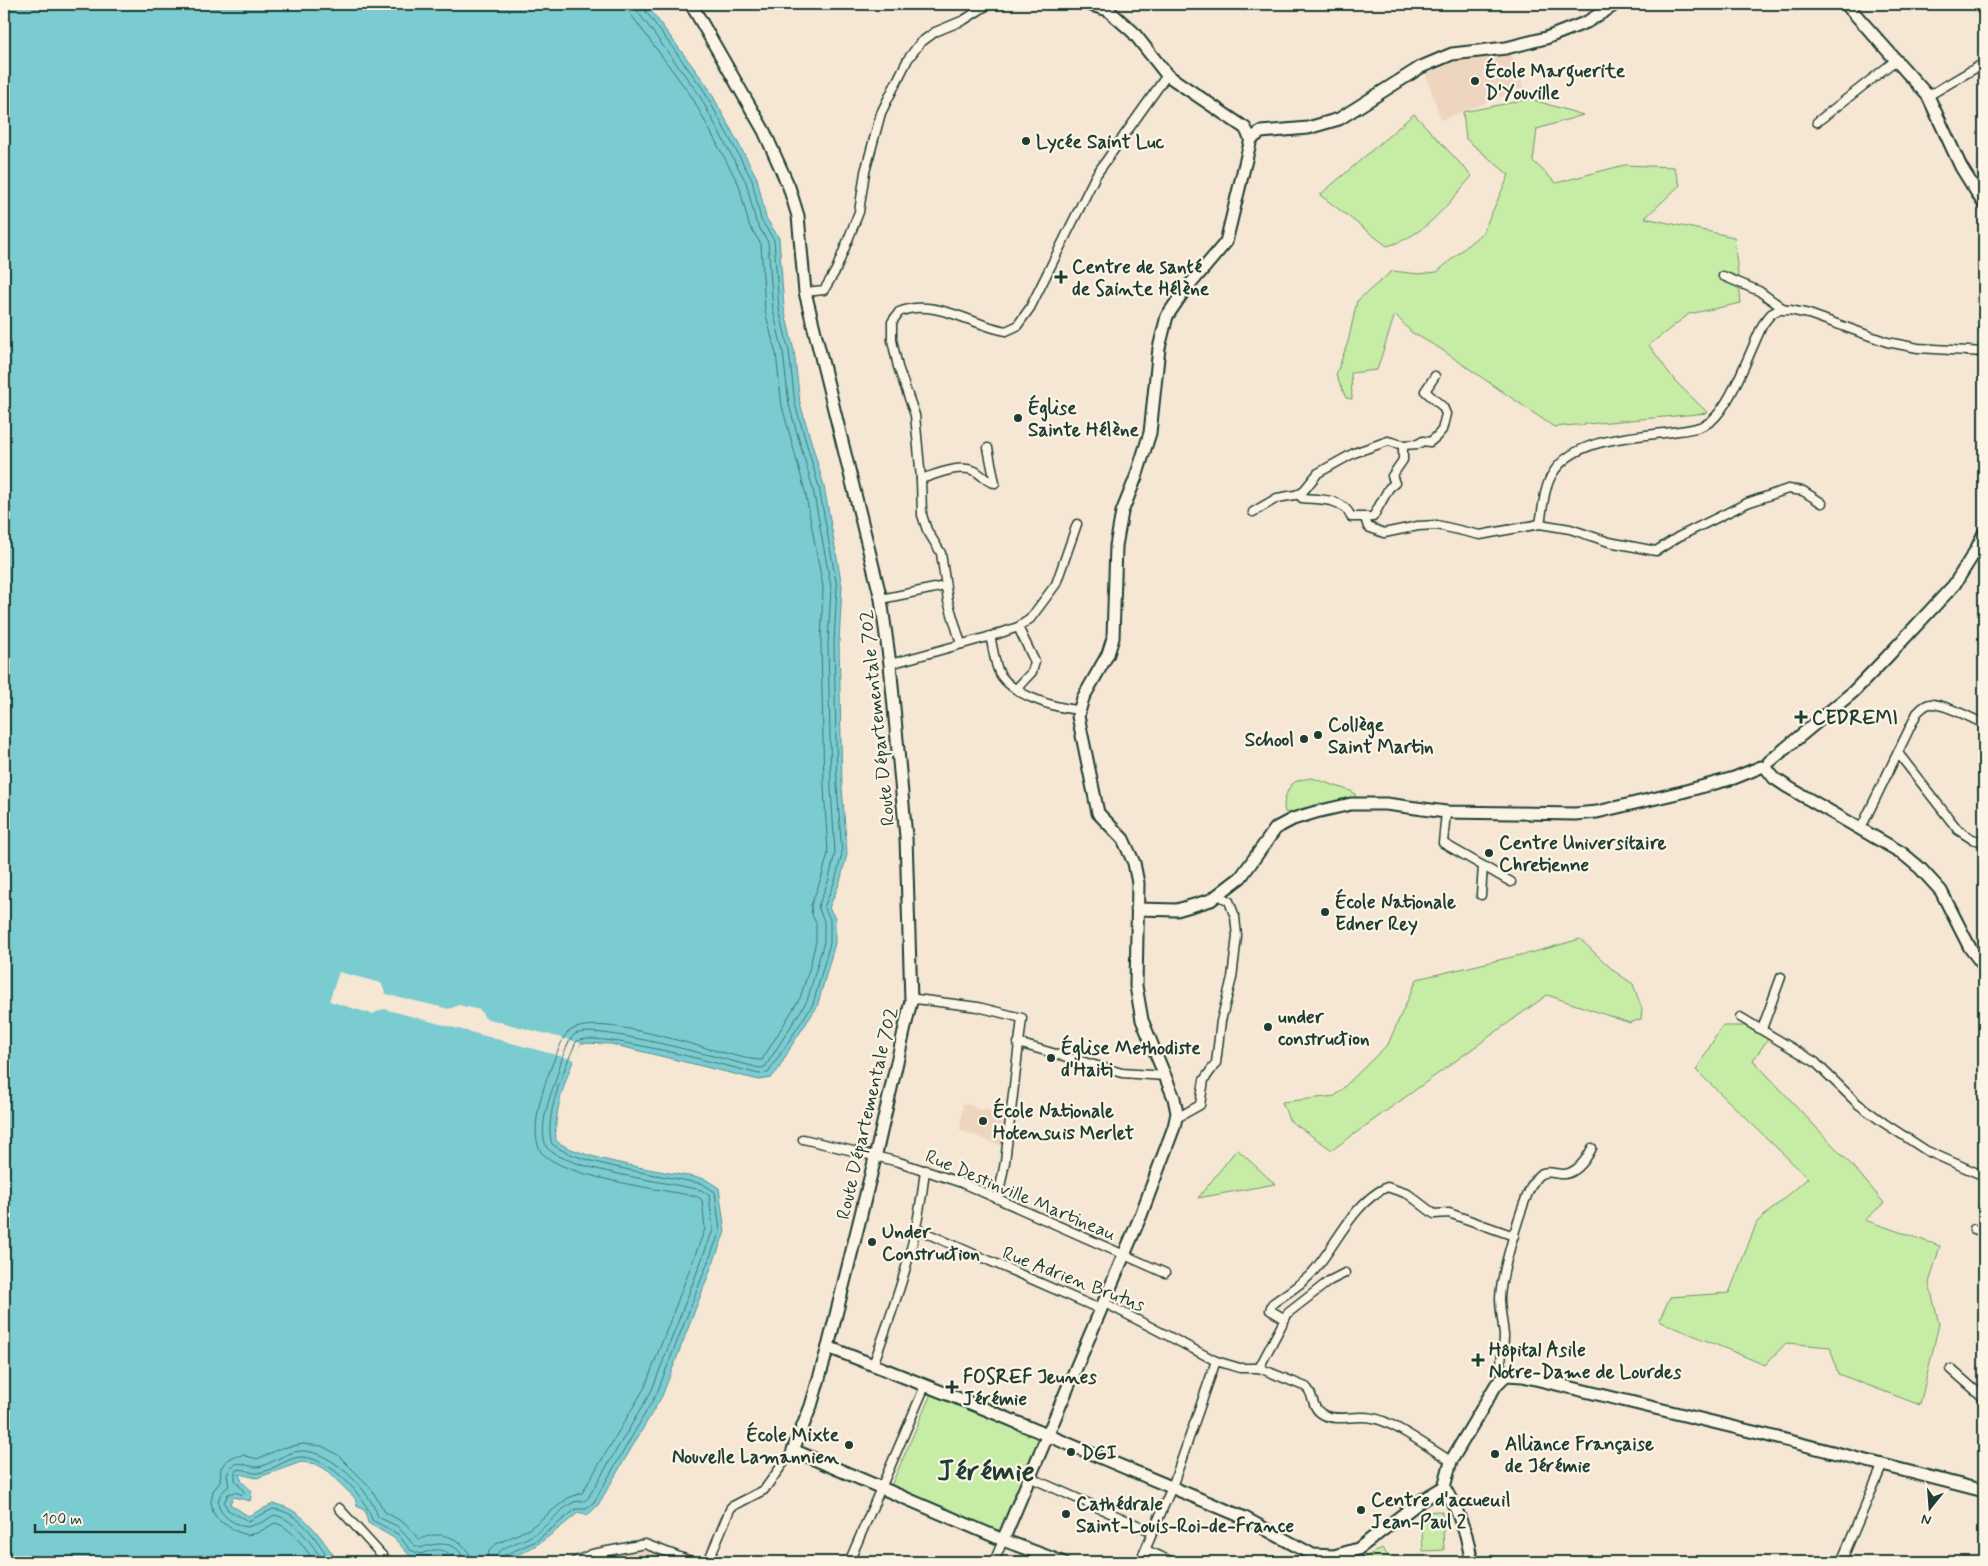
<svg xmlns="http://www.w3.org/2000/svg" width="1988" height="1566" font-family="Mynerve,sans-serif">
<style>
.built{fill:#eed5bf}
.green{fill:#c6eca6;stroke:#72946d}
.water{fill:#7accd1;stroke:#569392}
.pier{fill:#f6e6d4}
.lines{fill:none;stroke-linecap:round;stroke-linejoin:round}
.shore{stroke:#437673;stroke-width:1}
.street-casing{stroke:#1f3d34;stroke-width:11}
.secondary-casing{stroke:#1f3d34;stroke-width:15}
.street{stroke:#fcf5e5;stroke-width:8}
.secondary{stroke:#fcf5e5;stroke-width:11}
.poi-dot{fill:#1f3d34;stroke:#fcf5e5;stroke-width:2}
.labels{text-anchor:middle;stroke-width:4.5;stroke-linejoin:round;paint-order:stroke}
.poi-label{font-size:19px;font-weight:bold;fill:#1f3d34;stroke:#fcf5e5;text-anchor:start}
.street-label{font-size:19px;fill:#1f3d34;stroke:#fcf5e5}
.town-label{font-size:29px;font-weight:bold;fill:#1f3d34;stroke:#fcf5e5}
</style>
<rect width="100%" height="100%" fill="#f6e6d4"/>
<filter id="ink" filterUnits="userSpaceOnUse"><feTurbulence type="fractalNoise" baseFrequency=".02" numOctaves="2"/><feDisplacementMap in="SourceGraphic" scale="10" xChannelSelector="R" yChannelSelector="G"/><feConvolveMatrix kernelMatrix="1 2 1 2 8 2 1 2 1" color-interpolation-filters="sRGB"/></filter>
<g filter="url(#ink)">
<g class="built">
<polygon points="1511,53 1524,88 1441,120 1426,74 1455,62"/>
<polygon points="963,1104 974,1106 975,1109 1005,1112 1002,1146 960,1130"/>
<polygon points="641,1548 682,1562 583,1562 601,1554"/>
</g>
<g class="green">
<polygon points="1530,99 1583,115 1537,129 1533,161 1556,183 1624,165 1674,167 1680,185 1645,218 1734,237 1741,303 1689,314 1649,345 1675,381 1708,413 1554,427 1439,348 1411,332 1395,314 1377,370 1351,373 1352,399 1346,398 1336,375 1348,342 1357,301 1392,271 1419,274 1437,272 1483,232 1509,175 1466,139 1463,112"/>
<path d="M1414,114L1472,176C1447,205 1425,236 1387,246L1320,195Z"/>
<path d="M1312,778L1351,791L1355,794L1356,799L1351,802L1303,808L1290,813L1285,812C1282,804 1287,786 1295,782C1300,779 1306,779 1312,778Z"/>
<polygon points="1580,939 1614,971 1633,984 1642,1009 1641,1019 1630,1023 1547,995 1332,1150 1289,1120 1282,1102 1335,1096 1388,1044 1417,979 1538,951"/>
<polygon points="1722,1026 1751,1026 1768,1039 1753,1060 1858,1172 1884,1203 1865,1220 1940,1246 1929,1283 1939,1324 1920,1405 1838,1374 1830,1347 1786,1343 1765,1365 1659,1321 1670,1297 1729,1293 1757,1222 1808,1178 1696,1070"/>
<polygon points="1237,1149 1275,1184 1198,1198"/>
<polygon points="931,1394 1041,1438 1000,1533 891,1486"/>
<polygon points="1442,1511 1444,1550 1423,1551 1421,1512"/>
<polygon points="1382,1548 1393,1562 1346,1562 1363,1558"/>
</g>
<path class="water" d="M4,4H646L708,87L757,178L766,218L779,238L784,308L794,351L800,403L824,486L842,586L839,642L842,787L847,854L840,882L829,908L835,918V943L817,1007L793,1043L778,1070L771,1078L759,1080L611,1044L581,1043C568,1072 553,1109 556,1141C585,1161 668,1172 705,1179L719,1188L725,1232L662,1396L598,1505L587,1516L579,1512C536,1547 517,1566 458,1562C450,1562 445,1555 437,1554L423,1559L410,1556L394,1538L368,1523L365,1511L357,1506L355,1498L325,1469L316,1464L301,1462L257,1478L239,1474L242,1482L252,1491L250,1501L233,1497L230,1504L248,1516L273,1504C303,1507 322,1539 338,1562H4Z"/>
<polygon class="pier" points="339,972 381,983 386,994 449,1009 459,1005 480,1010 485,1018 581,1043 575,1060 384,1009 372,1014 329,1001"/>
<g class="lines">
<g class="shore">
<path d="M315,1562C305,1549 292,1527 275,1523L257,1533L247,1535L238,1532L218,1520L213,1512L211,1502L213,1491L220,1482L221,1468L226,1461L233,1457L243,1455L257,1459L282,1448L303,1444L322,1446L338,1455L370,1487L385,1512L406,1524L419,1539C424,1538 429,1535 435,1535C451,1534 470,1545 471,1562"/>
<path d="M324,1562C312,1545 296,1519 274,1515L263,1522L247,1527C226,1523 205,1503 229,1486L227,1475L231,1467C241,1459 246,1467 257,1467C266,1467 286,1452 300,1451C330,1449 371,1491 378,1517L397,1526L414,1545L421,1548C435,1542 462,1540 463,1562"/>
<path d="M331,1562C318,1542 300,1511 273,1509L248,1521L228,1510L224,1503L228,1494L235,1492L243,1495L245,1493L235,1480V1471C244,1466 249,1474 257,1473C272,1472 285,1458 301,1457C330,1457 366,1497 372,1520L398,1534L410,1550L421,1554C436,1548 442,1548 455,1557L457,1562"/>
<path d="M487,1562L489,1551L496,1544L529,1529L568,1498L582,1493L645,1387L705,1229L702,1200L698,1197C662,1189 564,1178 541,1152C525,1125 552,1063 564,1037C585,1001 725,1060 762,1060L800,998L809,970L816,941V923L812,915L811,905L822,876L828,853L824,787L821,643L823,587L805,491L782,406L776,354L765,311L761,244L749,225L739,185L692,97L632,16L629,4"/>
<path d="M494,1562C495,1547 519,1543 531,1536C547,1528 558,1510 574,1502C580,1500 584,1503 588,1498L652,1390L713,1230L709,1195L701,1190C667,1182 569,1170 547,1148C538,1130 548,1102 554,1085C558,1073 565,1043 574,1035C590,1021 733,1062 760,1068L765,1067L807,1001L824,942V921L818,907L829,879L835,853L831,787L828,643L831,587L813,489L789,405L783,352L773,310L768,242L756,222L746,182L698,93L638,12L636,4"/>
<path d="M501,1562L503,1556L536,1541L576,1509H586L594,1502L657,1393L720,1231L715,1192L703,1184C668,1176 578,1165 552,1144C543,1118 565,1067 576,1042C590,1028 734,1068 759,1074L768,1073L813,1004L830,943V919L824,907L835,881L842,854L837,787L834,642L837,587L819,487L795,404L789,351L779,309L774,240L761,220L752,180L703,89L644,9L643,4"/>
</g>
<defs>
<g id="street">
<polyline points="1928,96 1984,63"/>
<polyline points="1817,122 1896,60"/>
<polyline points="1723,276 1759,291 1784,309"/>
<polyline points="805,292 824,290 836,270 859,212 865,172 881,113 908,59 920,43 935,32 964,20 989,4"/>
<path d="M921,479C938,474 958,464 975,471C982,475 988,483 995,483L988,448"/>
<path d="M1298,494L1302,498C1319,500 1343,497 1351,517H1373L1389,488L1395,483L1392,476L1403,460V445"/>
<polyline points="1253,512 1277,498 1301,494 1318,473 1354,453 1388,441 1403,445 1418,444 1423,441 1430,442 1436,437 1442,430 1446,414 1443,407 1425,391 1435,376"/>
<polyline points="1365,518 1368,527 1384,533 1418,526 1437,525 1480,535 1540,524 1570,529 1609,542 1656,551 1678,537 1747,503 1788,489 1803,491 1822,503"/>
<path d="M1540,524C1543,507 1544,487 1553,473C1575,437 1636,437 1672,432C1685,430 1701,429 1711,421C1731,405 1751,349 1763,324L1771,314L1778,310H1790L1809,314L1887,342L1918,348L1984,352"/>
<polyline points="881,599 945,586"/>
<path d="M990,636C993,647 994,660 998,670C1009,695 1055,708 1079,710"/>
<path d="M961,644L948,601L941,553L927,530L922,515L921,479L915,415L898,367L892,340V322L899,312C933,297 972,325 1006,331L1017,326L1030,308L1096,175L1167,75"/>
<polyline points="890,664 995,635 1018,627 1030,619 1056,584 1077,524"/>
<polyline points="1016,689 1032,672 1035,662 1018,627"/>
<polyline points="1898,753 1958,830 1972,839 1984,842"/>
<polyline points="1446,812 1443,843 1511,882"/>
<path d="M1861,828L1917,713C1921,709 1924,705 1930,704C1943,703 1972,718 1984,724"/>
<polyline points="1481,895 1483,866"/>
<polyline points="911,1001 916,999 978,1007 1022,1018 1005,1162 998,1198"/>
<polyline points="1740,1017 1815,1062 1858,1104 1884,1123 1927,1151 1984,1176"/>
<polyline points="1762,1029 1781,977"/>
<polyline points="1018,1043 1122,1073 1165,1076"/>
<polyline points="1175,1119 1200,1105 1204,1080 1216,1063 1221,1021 1232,978 1237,936 1235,917 1229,901 1218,895"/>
<polyline points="803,1139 899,1162 962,1183 1165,1273"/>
<path d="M917,1229L1095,1307L1105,1303L1216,1361L1240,1368H1259L1306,1387C1315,1395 1310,1408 1324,1415C1338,1422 1357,1414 1373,1418C1394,1422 1431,1449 1451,1461"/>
<polyline points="1974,1229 1984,1232"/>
<path d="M1285,1319L1270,1310L1272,1304C1285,1294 1301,1285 1312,1273C1337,1245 1351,1204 1387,1187L1408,1194L1434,1214L1449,1213L1514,1236"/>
<path d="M873,1365C897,1299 918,1241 925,1170"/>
<polyline points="1259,1368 1288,1313 1329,1281 1345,1273"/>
<polyline points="1951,1369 1984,1398"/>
<path d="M1503,1377C1498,1362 1504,1351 1504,1336C1503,1323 1500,1310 1500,1298C1501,1276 1524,1188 1539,1175C1547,1169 1557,1175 1565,1174C1578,1172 1587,1158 1592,1148"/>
<polyline points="1029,1477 1153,1532"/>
<polyline points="339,1508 388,1562"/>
<polyline points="1146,1550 1173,1562"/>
<polyline points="574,1562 592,1554 645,1544 693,1562"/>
<polyline points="708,1562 731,1507 764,1490 793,1450"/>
<polyline points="849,1562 925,1386"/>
<polyline points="994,1562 1003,1540"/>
<polyline points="1140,1562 1172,1487 1216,1361"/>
<polyline points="1841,1562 1883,1464"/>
</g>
<g id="secondary">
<polyline points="691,4 764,131 789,187 798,216 805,292 881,599 890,664 906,837 911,1001 875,1158 828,1347 811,1406 793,1450 1003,1540 1062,1562"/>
<polyline points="1088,4 1108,10 1133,32 1167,75 1245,128 1251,139"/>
<polyline points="1846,4 1928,96 1961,167 1984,204"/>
<polyline points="1769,762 1853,692 1886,658 1954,585 1976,550 1984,533"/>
<polyline points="1767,769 1774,778 1786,786 1902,853 1920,868 1941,891 1970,948 1984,966"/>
<polyline points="1137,909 1177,910 1211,900 1241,877 1276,828 1293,819 1316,812 1351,804 1386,804 1446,812 1575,814 1597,812 1682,792 1734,778 1761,767"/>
<polyline points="828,1347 985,1409 1245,1518 1313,1555 1334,1556 1358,1549 1422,1500 1444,1487"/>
<polyline points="1444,1487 1451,1461 1496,1385 1506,1375 1523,1376 1762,1434 1984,1491"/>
<polyline points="1444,1487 1456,1509 1466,1535 1472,1562"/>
<polyline points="1003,1540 1141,1215 1174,1127 1177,1113 1174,1098 1142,1020 1136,986 1138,883 1134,863 1123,839 1098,813 1078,716 1083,698 1108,654 1113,638 1116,546 1122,512 1136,477 1150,433 1159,348 1167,316 1182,294 1226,242 1251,139 1261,132 1308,128 1339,119 1421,67 1452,54 1506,48 1546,38 1587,22 1616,4"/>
</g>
</defs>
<use href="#street" class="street-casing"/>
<use href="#secondary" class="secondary-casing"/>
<use href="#street" class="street"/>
<use href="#secondary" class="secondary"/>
</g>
</g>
<g class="poi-dot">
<circle cx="1475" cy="81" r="5"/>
<circle cx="1026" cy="141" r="5"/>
<path d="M1058.5 269.5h5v5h5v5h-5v5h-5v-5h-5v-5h5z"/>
<circle cx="1018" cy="418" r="5"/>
<path d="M1798.5 709.5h5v5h5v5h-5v5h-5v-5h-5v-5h5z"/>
<circle cx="1318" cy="735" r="5"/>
<circle cx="1304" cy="739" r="5"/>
<circle cx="1489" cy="853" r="5"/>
<circle cx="1325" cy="912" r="5"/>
<circle cx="1268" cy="1027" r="5"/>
<circle cx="1051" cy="1058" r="5"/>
<circle cx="983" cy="1121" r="5"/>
<circle cx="872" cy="1242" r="5"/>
<path d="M1475.5 1352.5h5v5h5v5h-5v5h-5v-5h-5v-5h5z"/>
<path d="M949.5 1379.5h5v5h5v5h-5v5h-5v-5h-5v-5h5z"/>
<circle cx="849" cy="1445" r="5"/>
<circle cx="1071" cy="1452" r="5"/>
<circle cx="1495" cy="1454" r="5"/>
<circle cx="1361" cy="1510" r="5"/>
<circle cx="1066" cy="1514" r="5"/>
</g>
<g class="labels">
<g class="poi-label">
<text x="1485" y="77">École Marguerite<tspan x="1485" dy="22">D'Youville</tspan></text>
<text x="1036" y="148">Lycée Saint Luc</text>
<text x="1072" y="273">Centre de santé<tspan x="1072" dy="22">de Sainte Hélène</tspan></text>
<text x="1028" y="414">Église<tspan x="1028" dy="22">Sainte Hélène</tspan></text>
<text x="1812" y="724">CEDREMI</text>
<text x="1328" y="731">Collège<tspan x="1328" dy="22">Saint Martin</tspan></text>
<text x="1294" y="746" text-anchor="end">School</text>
<text x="1499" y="849">Centre Universitaire<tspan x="1499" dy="22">Chretienne</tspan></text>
<text x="1335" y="908">École Nationale<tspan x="1335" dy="22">Edner Rey</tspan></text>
<text x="1278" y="1023">under<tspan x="1278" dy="22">construction</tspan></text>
<text x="1061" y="1054">Église Methodiste<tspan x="1061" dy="22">d'Haiti</tspan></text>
<text x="993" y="1117">École Nationale<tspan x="993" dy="22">Hotensuis Merlet</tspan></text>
<text x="882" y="1238">Under<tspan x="882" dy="22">Construction</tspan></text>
<text x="1489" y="1356">Hôpital Asile<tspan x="1489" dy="22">Notre-Dame de Lourdes</tspan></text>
<text x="963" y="1383">FOSREF Jeunes<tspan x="963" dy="22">Jérémie</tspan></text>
<text x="839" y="1441" text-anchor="end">École Mixte<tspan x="839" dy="22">Nouvelle Lamannien</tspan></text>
<text x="1505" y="1450">Alliance Française<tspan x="1505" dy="22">de Jérémie</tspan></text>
<text x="1081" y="1459">DGI</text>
<text x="1371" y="1506">Centre d'accueuil<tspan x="1371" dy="22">Jean-Paul 2</tspan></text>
<text x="1076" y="1510">Cathédrale<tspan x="1076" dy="22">Saint-Louis-Roi-de-France</tspan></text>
</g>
<g class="street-label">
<text transform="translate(876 718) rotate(-96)" y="7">Route Départementale 702</text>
<text transform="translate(866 1113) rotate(-77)" y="7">Route Départementale 702</text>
<text transform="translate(1021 1194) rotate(23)" y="7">Rue Destinville Martineau</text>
<text transform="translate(1074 1278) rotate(21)" y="7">Rue Adrien Brutus</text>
</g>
<g class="town-label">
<text x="986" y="1480">Jérémie</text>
</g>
</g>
<rect width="1988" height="1566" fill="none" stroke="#fcf5e5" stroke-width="20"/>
<rect x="10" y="10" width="1968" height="1546" fill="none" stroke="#1f3d34" stroke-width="2" filter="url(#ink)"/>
<g transform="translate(1930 1508) rotate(197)" stroke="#fcf5e5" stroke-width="4" paint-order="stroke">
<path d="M0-4L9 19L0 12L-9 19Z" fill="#1f3d34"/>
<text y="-8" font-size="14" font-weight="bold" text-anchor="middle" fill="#1f3d34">N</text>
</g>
<path d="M35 1524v8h150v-8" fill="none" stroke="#1f3d34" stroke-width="2.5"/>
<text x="42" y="1524" font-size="15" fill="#1f3d34" stroke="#fcf5e5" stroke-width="4" paint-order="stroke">100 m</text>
</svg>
